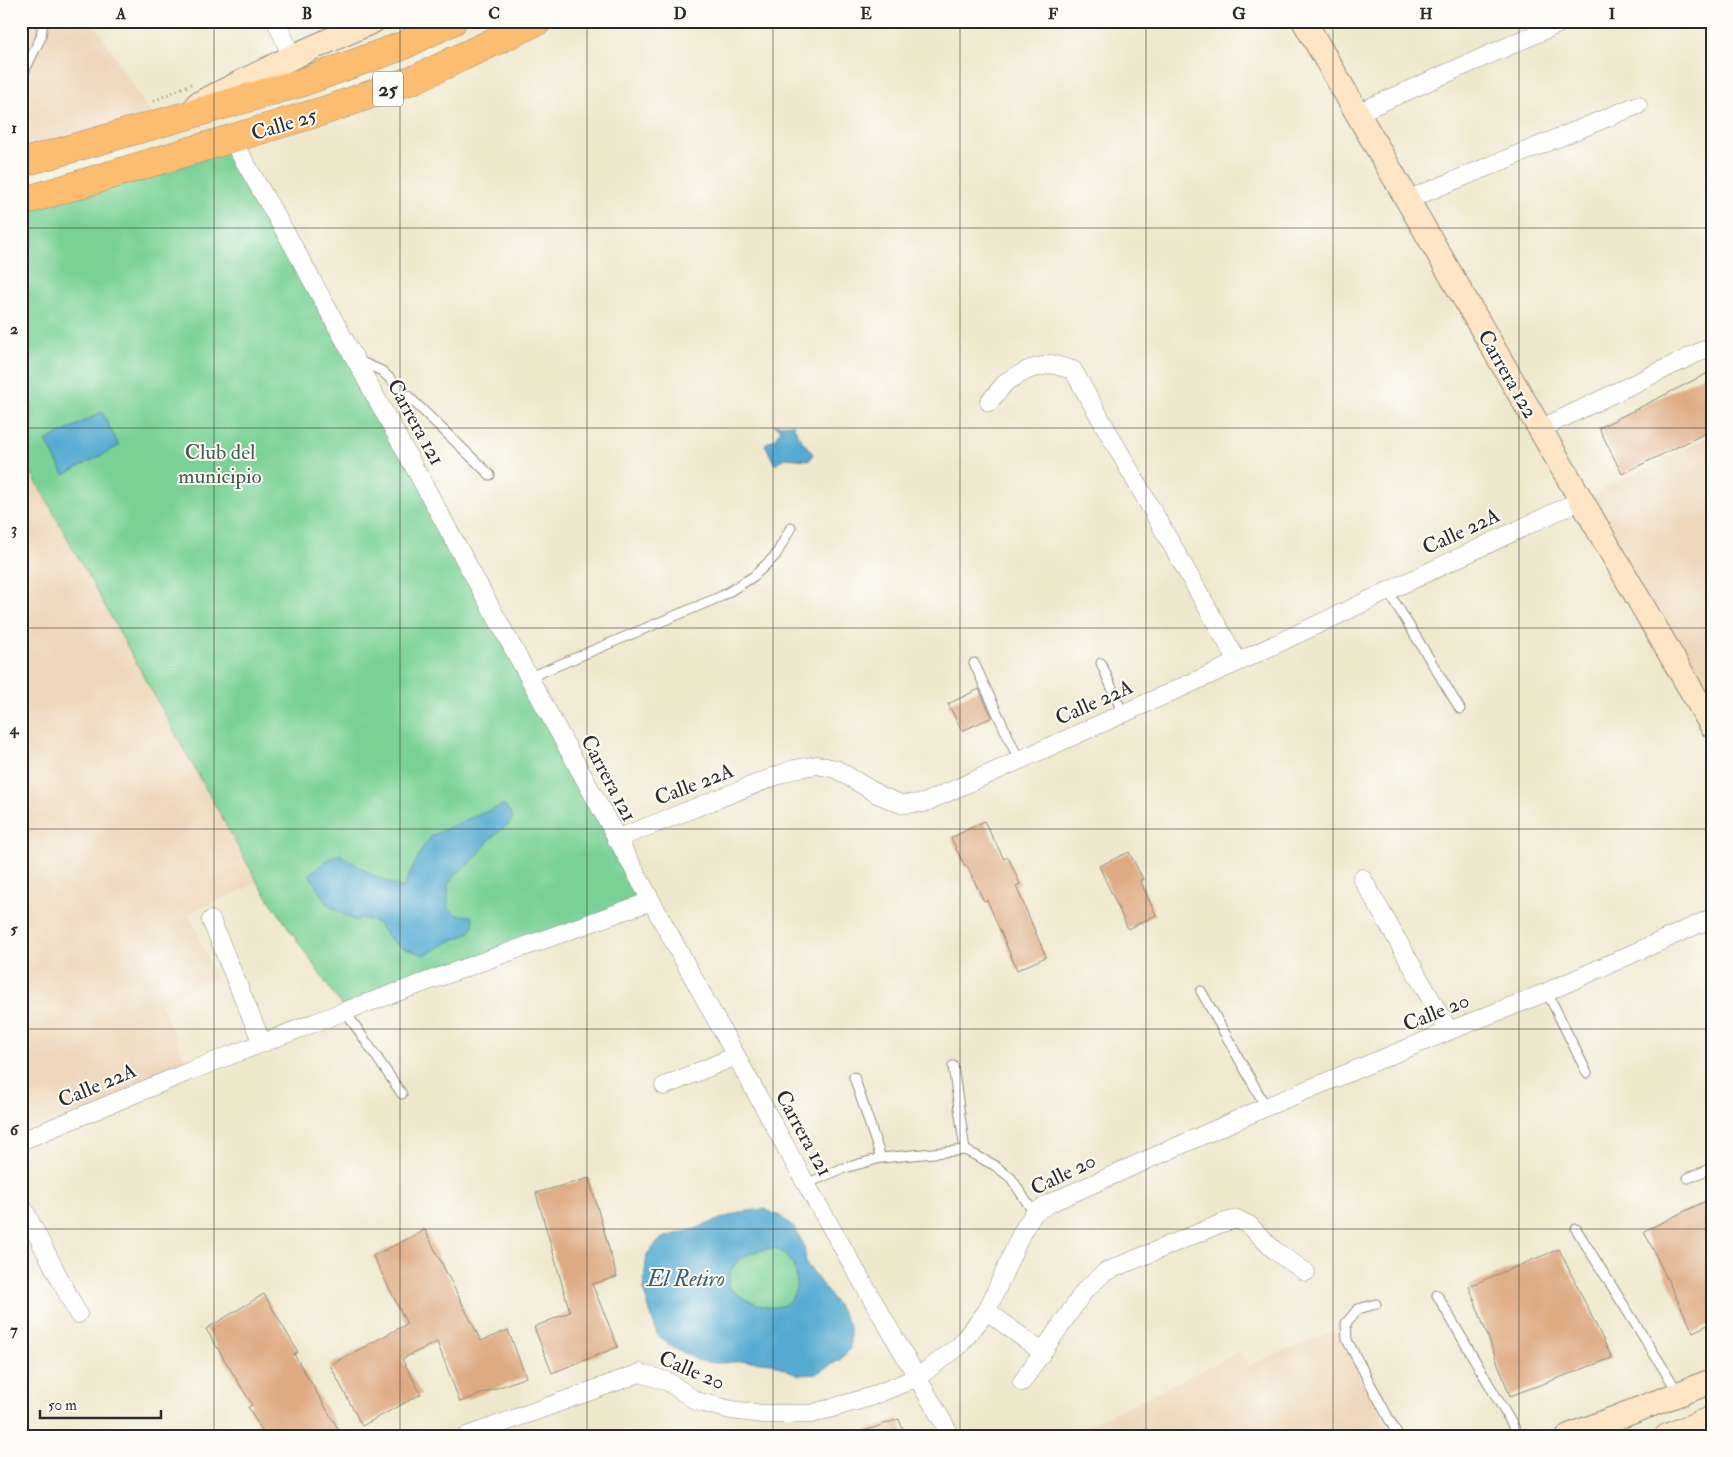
<svg xmlns="http://www.w3.org/2000/svg" width="1733" height="1457" font-family="'IM FELL Double Pica',serif">
<style>
.built{fill:#eed7bb}
.green{fill:#79d196;stroke:#527e60}
.water{fill:#55aad1;stroke:#406a7e;fill-rule:evenodd}
.building{fill:#deaa82}
.lines{fill:none;stroke-linecap:round;stroke-linejoin:round}
.lane-casing{stroke:#8d8a7c;stroke-width:11}
.street-casing{stroke:#8d8a7c;stroke-width:19}
.secondary-casing{stroke:#8d8a7c;stroke-width:26}
.highway-casing{stroke:#8d8a7c;stroke-width:29}
.path{stroke:#8d8a7c;stroke-width:3;stroke-dasharray:1 4;stroke-linecap:butt}
.lane{stroke:#fff;stroke-width:9}
.street{stroke:#fff;stroke-width:18}
.secondary{stroke:#fee5c5;stroke-width:24}
.highway{stroke:#fcbd6f;stroke-width:28}
.grid{fill:none;stroke:#2b2b2b;stroke-width:1;stroke-opacity:0.55}
.labels{text-anchor:middle;stroke-width:4;stroke-linejoin:round;paint-order:stroke}
.shield{fill:#fdfcf7;stroke:#6a6a68;stroke-width:1}
.shield-label{font-size:20px;font-weight:bold;fill:#2b2b2b}
.street-label{font-size:21px;fill:#2b2b2b;stroke:#fdfcf7}
.park-label{font-size:21px;fill:#425d4b;stroke:#fdfcf7}
.water-label{font-size:22px;font-style:italic;fill:#3c5e6d;stroke:#fdfcf7}
.neatline{fill:none;stroke:#2b2b2b;stroke-width:2}
.grid-label{font-size:16px;text-anchor:middle;font-weight:bold;fill:#2b2b2b}
</style>
<rect width="100%" height="100%" fill="#fdfcf7"/>
<filter id="ink" filterUnits="userSpaceOnUse"><feTurbulence type="fractalNoise" baseFrequency=".02" numOctaves="2"/><feDisplacementMap in="SourceGraphic" scale="10" xChannelSelector="R" yChannelSelector="G"/><feConvolveMatrix kernelMatrix="1 2 1 2 8 2 1 2 1" color-interpolation-filters="sRGB"/></filter>
<filter id="wash" filterUnits="userSpaceOnUse"><feTurbulence type="fractalNoise" baseFrequency=".0096" numOctaves="4" result="noise"/><feDisplacementMap in="SourceGraphic" scale="20" xChannelSelector="R" yChannelSelector="G"/><feGaussianBlur stdDeviation="1.12" result="paint"/><feColorMatrix in="noise" values="0 0 0 0 0 0 0 0 0 0 0 0 0 0 0 0 0 1.4 0 .05"/><feComposite in="paint" operator="in"/></filter>
<g filter="url(#wash)">
<rect width="100%" height="100%" fill="#efe8cd"/>
<g class="built">
<polygon points="21,21 93,21 157,125 21,163"/>
<polygon points="1712,435 1712,726 1581,500"/>
<polygon points="21,454 258,883 189,913 216,978 160,1002 190,1071 21,1141"/>
<polygon points="1335,1330 1392,1436 1065,1436 1240,1352 1248,1366"/>
</g>
<g class="green">
<polygon points="232,140 651,901 345,1011 258,883 21,454 21,202"/>
<path d="M774,1248C807,1258 806,1323 757,1304C745,1300 737,1295 728,1286C729,1281 729,1275 731,1270C738,1255 760,1249 774,1248Z"/>
</g>
<g class="water">
<polygon points="102,412 119,446 64,475 46,441"/>
<polygon points="793,424 799,437 813,454 810,460 784,458 775,465 765,444 776,438 781,429 774,425"/>
<path d="M504,805L510,812L513,818L509,824L491,838L477,856L464,868L456,874L448,884V907L456,915L472,916C478,936 461,935 449,942C441,946 433,951 424,955L400,947L394,943L377,923L362,918L355,921L328,905L309,874L332,857L341,854L344,857L378,878L403,888L423,847L433,835L468,819Z"/>
<path d="M764,1209L780,1216L794,1227L804,1245L806,1263L842,1312L850,1327V1348L841,1359L816,1374L799,1375L771,1363L752,1361L717,1363L699,1361L669,1345L657,1334L643,1289L647,1254L662,1238L695,1229L739,1212ZM774,1248C807,1258 806,1322 757,1304C746,1300 737,1295 728,1287C729,1282 729,1275 731,1270C737,1255 760,1249 774,1248Z"/>
</g>
<g id="blocks">
<g class="building">
<polygon points="1712,371 1712,430 1622,474 1599,428"/>
<polygon points="979,689 992,717 962,731 948,704"/>
<polygon points="984,821 1004,859 1008,857 1020,884 1016,886 1046,957 1017,970 987,900 984,901 967,866 965,867 951,838"/>
<polygon points="1129,852 1143,879 1140,880 1156,915 1128,929 1099,866"/>
<polygon points="589,1178 617,1277 592,1284 618,1347 552,1373 534,1327 570,1312 536,1193"/>
<polygon points="1712,1198 1712,1323 1693,1332 1644,1231"/>
<polygon points="425,1230 481,1341 508,1330 526,1377 460,1402 437,1342 402,1359 421,1394 362,1426 330,1365 407,1324 373,1256"/>
<polygon points="1559,1249 1612,1358 1510,1396 1469,1286"/>
<polygon points="264,1294 298,1352 294,1354 340,1432 334,1436 265,1436 248,1407 252,1405 206,1329"/>
<polygon points="899,1419 905,1436 856,1436 856,1434"/>
</g>
</g>
</g>
<g filter="url(#ink)">
<use href="#blocks" fill-opacity="0" stroke="#8d8a7c" stroke-width="1"/>
<g class="lines">
<defs>
<g id="lane">
<polyline points="21,78 41,37 43,21"/>
<polyline points="357,360 382,371 490,475"/>
<polyline points="1388,591 1460,709"/>
<polyline points="974,663 1019,760"/>
<polyline points="1101,663 1123,714"/>
<polyline points="530,677 722,596 754,576 776,555 791,527"/>
<polyline points="1201,991 1266,1107"/>
<polyline points="1547,992 1587,1073"/>
<polyline points="345,1011 402,1094"/>
<polyline points="953,1066 965,1150"/>
<polyline points="854,1077 881,1158"/>
<polyline points="1688,1178 1712,1168"/>
<polyline points="806,1184 841,1169 881,1158 965,1150 994,1165 1011,1178 1034,1213"/>
<polyline points="1576,1229 1678,1392"/>
<polyline points="1437,1295 1519,1436"/>
<polyline points="1376,1304 1358,1309 1346,1323 1347,1340 1398,1436"/>
</g>
<g id="street">
<polyline points="276,21 292,57"/>
<polyline points="1357,113 1565,21"/>
<polyline points="232,140 291,242 806,1184 951,1436"/>
<polyline points="1407,200 1638,105"/>
<polyline points="989,402 1007,381 1030,369 1051,364 1073,370 1238,662"/>
<polyline points="1540,429 1712,346"/>
<polyline points="616,839 794,769 817,765 836,769 879,795 901,804 924,803 1238,662 1581,500"/>
<polyline points="1362,878 1449,1031"/>
<polyline points="211,920 262,1043"/>
<polyline points="664,1086 736,1056"/>
<polyline points="21,1141 190,1071 345,1011 651,901"/>
<polyline points="21,1204 78,1314"/>
<polyline points="987,1311 1042,1352"/>
<polyline points="1022,1382 1085,1290 1105,1272 1222,1223 1237,1219 1249,1225 1275,1251 1306,1272"/>
<polyline points="467,1436 640,1373 667,1381 696,1401 731,1410 763,1414 811,1414 870,1397 918,1377 959,1346 987,1311 1022,1232 1034,1213 1050,1203 1266,1107 1449,1031 1547,992 1712,918"/>
</g>
<g id="secondary">
<polyline points="1304,21 1712,726"/>
<polyline points="198,104 292,57 373,21"/>
<polyline points="1569,1436 1712,1381"/>
<polyline points="1667,1436 1712,1418"/>
</g>
<g id="highway">
<polyline points="21,163 300,83 402,46 453,21"/>
<polyline points="21,202 323,111 415,79 538,21"/>
</g>
</defs>
<use href="#lane" class="lane-casing"/>
<use href="#street" class="street-casing"/>
<use href="#secondary" class="secondary-casing"/>
<use href="#highway" class="highway-casing"/>
<polyline class="path" points="154,101 191,84"/>
<use href="#lane" class="lane"/>
<use href="#street" class="street"/>
<use href="#secondary" class="secondary"/>
<use href="#highway" class="highway"/>
</g>
</g>
<path class="grid" d="M214,21V1436M400,21V1436M587,21V1436M773,21V1436M960,21V1436M1146,21V1436M1333,21V1436M1519,21V1436M21,228H1712M21,428H1712M21,628H1712M21,829H1712M21,1029H1712M21,1229H1712"/>
<g class="labels">
<rect class="shield" x="373" y="71.5" width="30" height="35" rx="4"/>
<g class="shield-label">
<text x="388" y="96">25</text>
</g>
<g class="street-label">
<text transform="translate(284 124) rotate(-17)" y="7">Calle 25</text>
<text transform="translate(1508 374) rotate(60)" y="7">Carrera 122</text>
<text transform="translate(416 422) rotate(61)" y="7">Carrera 121</text>
<text transform="translate(1461 531) rotate(-25)" y="7">Calle 22A</text>
<text transform="translate(1094 702) rotate(-24)" y="7">Calle 22A</text>
<text transform="translate(609 778) rotate(62)" y="7">Carrera 121</text>
<text transform="translate(694 784) rotate(-21)" y="7">Calle 22A</text>
<text transform="translate(1436 1012) rotate(-22)" y="7">Calle 20</text>
<text transform="translate(97 1085) rotate(-23)" y="7">Calle 22A</text>
<text transform="translate(804 1133) rotate(61)" y="7">Carrera 121</text>
<text transform="translate(1063 1174) rotate(-26)" y="7">Calle 20</text>
<text transform="translate(692 1370) rotate(23)" y="7">Calle 20</text>
</g>
<g class="park-label">
<text x="220" y="459">Club del<tspan x="220" dy="24">municipio</tspan></text>
</g>
<g class="water-label">
<text x="686" y="1286">El Retiro</text>
</g>
</g>
<rect width="1733" height="1457" fill="none" stroke="#fdfcf7" stroke-width="55"/>
<path d="M40 1410v8h121v-8" fill="none" stroke="#2b2b2b" stroke-width="2.5"/>
<text x="48" y="1410" font-size="15" fill="#2b2b2b" stroke="#fdfcf7" stroke-width="4" paint-order="stroke">50 m</text>
<rect x="28" y="28" width="1678" height="1402" class="neatline"/>
<g class="grid-label">
<text x="121" y="19">A</text>
<text x="307" y="19">B</text>
<text x="494" y="19">C</text>
<text x="680" y="19">D</text>
<text x="866" y="19">E</text>
<text x="1053" y="19">F</text>
<text x="1239" y="19">G</text>
<text x="1426" y="19">H</text>
<text x="1612" y="19">I</text>
<text x="14" y="133">1</text>
<text x="14" y="334">2</text>
<text x="14" y="534">3</text>
<text x="14" y="734">4</text>
<text x="14" y="934">5</text>
<text x="14" y="1135">6</text>
<text x="14" y="1335">7</text>
</g>
</svg>
